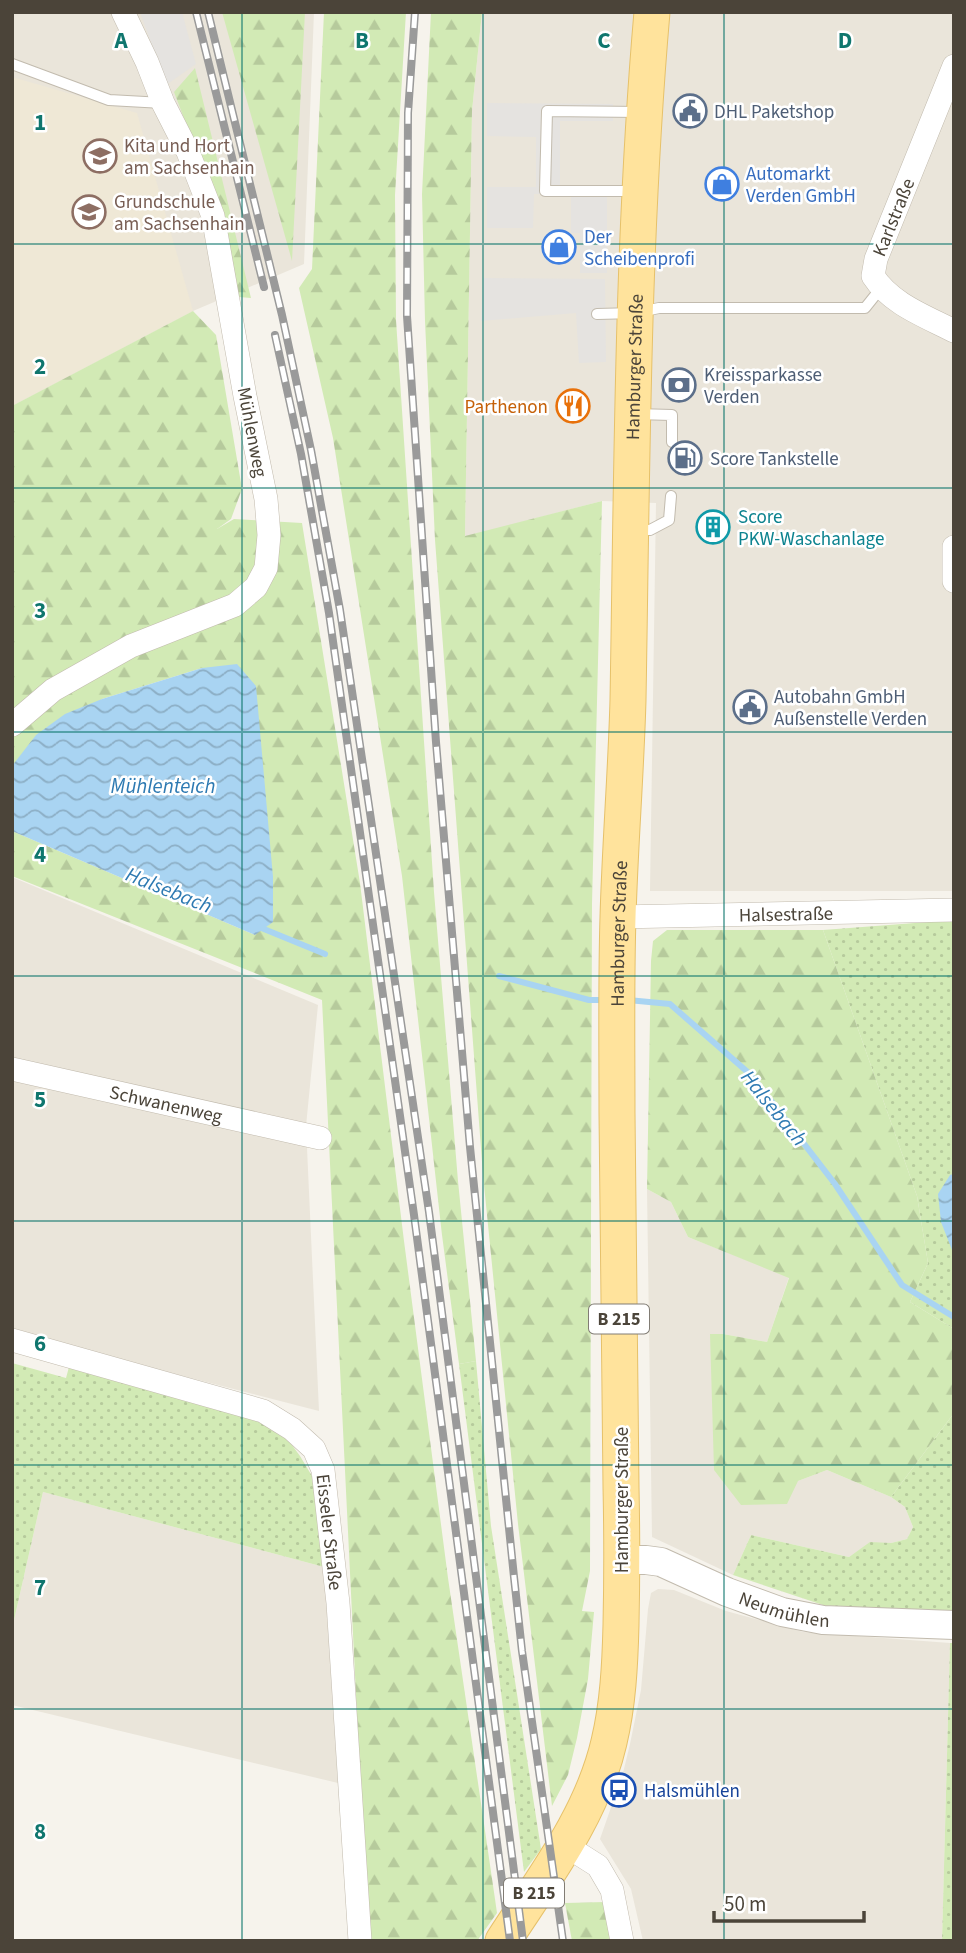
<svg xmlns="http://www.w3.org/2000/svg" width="966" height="1953" font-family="'Source Sans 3',sans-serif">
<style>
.residential{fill:#eae5da}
.education{fill:#efe8d6}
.green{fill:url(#green-dots)}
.forest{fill:url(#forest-firs)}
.parking{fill:#e5e3e0}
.water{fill:url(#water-waves)}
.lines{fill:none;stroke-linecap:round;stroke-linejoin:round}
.stream{stroke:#a9d4f2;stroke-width:6}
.service-casing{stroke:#c2bbae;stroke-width:12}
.minor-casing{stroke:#c2bbae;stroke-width:24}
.tertiary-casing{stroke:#c2bbae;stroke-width:30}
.primary-casing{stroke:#e6c16a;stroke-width:37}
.service{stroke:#fff;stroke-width:10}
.minor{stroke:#fff;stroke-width:23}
.tertiary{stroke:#fff;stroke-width:28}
.primary{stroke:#ffe39c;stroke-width:35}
.rail-casing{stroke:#9a9a9a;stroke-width:8}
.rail{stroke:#fff;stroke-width:5;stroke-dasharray:16;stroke-linecap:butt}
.grid{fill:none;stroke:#0f766e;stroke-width:2;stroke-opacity:0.55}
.labels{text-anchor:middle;stroke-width:5;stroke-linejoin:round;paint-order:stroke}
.shield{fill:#fff;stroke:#817c74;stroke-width:2}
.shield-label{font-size:18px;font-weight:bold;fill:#4b4439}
.service-label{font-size:19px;fill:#4e5e75;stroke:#fff;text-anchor:start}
.education-label{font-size:19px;fill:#785e54;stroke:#fff;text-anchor:start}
.shop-label{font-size:19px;fill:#366cbe;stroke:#fff;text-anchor:start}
.street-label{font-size:19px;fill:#4b4439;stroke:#fff}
.food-label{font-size:19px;fill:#c56008;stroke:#fff;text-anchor:end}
.culture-label{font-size:19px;fill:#0d838f;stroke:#fff;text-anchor:start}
.transit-label{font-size:19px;fill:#164399;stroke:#fff;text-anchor:start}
.water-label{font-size:21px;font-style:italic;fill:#2e7ab2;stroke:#fff}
.grid-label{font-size:23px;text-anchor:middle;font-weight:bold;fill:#0f766e;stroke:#fff;stroke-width:5;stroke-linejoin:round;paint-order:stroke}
</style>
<defs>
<pattern id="green-dots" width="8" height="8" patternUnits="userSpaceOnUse" patternTransform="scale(1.75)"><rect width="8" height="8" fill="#d2eab5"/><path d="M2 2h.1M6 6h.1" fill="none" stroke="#b6ca9c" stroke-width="1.8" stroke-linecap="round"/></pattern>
<pattern id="forest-firs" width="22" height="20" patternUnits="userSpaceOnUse" patternTransform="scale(1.75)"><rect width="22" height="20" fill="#d2eab5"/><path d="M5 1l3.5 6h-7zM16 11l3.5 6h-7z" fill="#b6ca9c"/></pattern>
<pattern id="water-waves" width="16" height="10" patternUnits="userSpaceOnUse" patternTransform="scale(1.75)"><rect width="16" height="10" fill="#a9d4f2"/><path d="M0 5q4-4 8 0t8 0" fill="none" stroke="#8caec5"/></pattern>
</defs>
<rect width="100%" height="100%" fill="#f6f3ec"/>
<g class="residential">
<polygon points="12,12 314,12 304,264 193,311 12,406"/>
<polygon points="482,12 954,12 954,891 650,891 656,503 602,501 465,537 472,111"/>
<polygon points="12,877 318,1005 306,1126 319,1411 70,1347 12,1330"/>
<polygon points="647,1189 671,1202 688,1237 789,1277 767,1342 723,1334 798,1481 827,1470 891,1497 905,1507 913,1527 907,1539 891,1543 870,1543 849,1557 751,1535 733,1575 652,1537"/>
<polygon points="43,1492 324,1567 338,1783 12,1705 12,1629"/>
<polygon points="658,1589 674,1590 726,1611 803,1632 950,1643 942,1941 643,1941 631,1889 600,1839 623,1773 630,1744 641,1690 648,1609 651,1593"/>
</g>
<polygon class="education" points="12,77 137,113 193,311 12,406"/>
<g class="green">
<polygon points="954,920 954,1329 910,1302 928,1263 917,1196 823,930"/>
<polygon points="476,1361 491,1526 541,1849 524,1872 459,1364"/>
<polygon points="12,1363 66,1378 69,1367 259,1420 289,1441 300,1456 312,1476 324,1567 43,1492 12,1629"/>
<polygon points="954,1413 954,1618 844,1612 733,1575 751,1535 849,1557 870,1542 891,1543 907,1539 913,1527 905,1507 891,1497"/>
<polygon points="950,1643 954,1643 954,1941 942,1941"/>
</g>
<g class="forest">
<polygon points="222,12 305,12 292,261"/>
<polygon points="324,12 406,12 395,195 396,320 434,892 458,1181 476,1361 459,1364 442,1235 402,876 333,438 299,288 312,269"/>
<polygon points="431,12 482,12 472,111 465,536 602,501 592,904 590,1571 582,1611 594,1612 588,1679 577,1738 568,1775 552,1806 518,1524 483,1175 435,540 425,321 422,194"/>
<polygon points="195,68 251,298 239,297 212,192 174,92"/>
<polygon points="193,311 216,335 242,489 231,519 217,529 234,519 302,523 360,883 404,1241 448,1578 495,1899 497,1913 477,1941 368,1941 322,1000 12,876 12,831 255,935 202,668 102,699 12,766 12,406"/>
<polygon points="667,930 823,930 917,1196 928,1263 910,1302 954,1329 954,1413 891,1497 827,1470 798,1481 787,1504 741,1505 714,1470 710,1334 723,1334 767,1342 789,1278 688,1237 671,1202 647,1189 651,961 653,941"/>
<polygon points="605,1902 613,1941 572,1941 565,1903"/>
</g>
<g class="parking">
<polygon points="140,12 182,12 196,64 166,85"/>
<polygon points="487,103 613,104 613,121 560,121 560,186 607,186 607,273 580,273 580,233 571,233 571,194 534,194 533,228 487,228 487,187 536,187 536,137 487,136"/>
<polygon points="483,278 605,279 606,362 579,363 576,313 481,321"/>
</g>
<g class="water">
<polygon points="237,664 256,686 273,877 273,922 255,935 12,831 12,766 36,735 65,714 102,699 202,668"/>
<polygon points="954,1174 954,1255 941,1222 938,1194 950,1175"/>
</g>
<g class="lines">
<g class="stream">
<polyline points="259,927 325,954"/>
<polyline points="499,976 589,1000 606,1000"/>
<polyline points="628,1000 670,1004 751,1075 835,1184 902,1285 954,1317"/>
</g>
<defs>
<g id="service">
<polyline points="12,64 109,100 163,103"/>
<polyline points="636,191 545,191 547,111 640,112"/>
<polyline points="597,314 635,313 659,308 865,308 881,288"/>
<polyline points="636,414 672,415 672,442"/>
<polyline points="637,530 650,530 669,520 671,496"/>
</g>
<g id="minor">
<path d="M954,66L876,259L873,276C891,304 925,316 954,331"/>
<polyline points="954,547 954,581"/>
<polyline points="12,725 53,690 131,646 235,605 256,587 266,568 269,535 266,499 245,396 213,216 188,152 163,103 147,62 123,12"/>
<path id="s1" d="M618,917L954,910"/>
<path id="s2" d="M12,1069L320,1138"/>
<path id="s3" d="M12,1340L263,1411L292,1429L314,1449L323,1470L338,1603L360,1941"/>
<polyline points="565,1845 598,1866 612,1890 622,1941"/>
</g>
<g id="tertiary">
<path id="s4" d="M622,1560H646L661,1562L727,1592L782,1612L823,1620L954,1625"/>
</g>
<g id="primary">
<path id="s5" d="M503,1941C543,1879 592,1816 609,1742C618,1704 620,1665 621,1625C622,1579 622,1533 621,1487C620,1363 619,1238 617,1113C617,1048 616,982 618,917C620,845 626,773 628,700C632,471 632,241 652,12"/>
</g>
</defs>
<use href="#service" class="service-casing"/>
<use href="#minor" class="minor-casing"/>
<use href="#tertiary" class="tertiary-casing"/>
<use href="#primary" class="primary-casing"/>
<use href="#service" class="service"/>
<use href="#minor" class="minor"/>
<use href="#tertiary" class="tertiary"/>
<use href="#primary" class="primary"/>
<defs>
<g id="rail">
<polyline points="196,12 264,287"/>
<polyline points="208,12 282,315 311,450 340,610 429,1212 523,1941"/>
<polyline points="415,12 408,113 407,316 436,742 470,1147 514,1577 522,1651 563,1941"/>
<polyline points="275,335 301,454 329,613 414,1215 510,1941"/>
</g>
</defs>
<use href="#rail" class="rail-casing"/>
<use href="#rail" class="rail"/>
</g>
<path class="grid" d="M242,12V1941M483,12V1941M724,12V1941M12,244H954M12,488H954M12,732H954M12,976H954M12,1221H954M12,1465H954M12,1709H954"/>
<defs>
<symbol id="civic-ring" viewBox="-11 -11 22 22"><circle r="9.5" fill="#fff" stroke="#5c6f8a" stroke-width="1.5"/><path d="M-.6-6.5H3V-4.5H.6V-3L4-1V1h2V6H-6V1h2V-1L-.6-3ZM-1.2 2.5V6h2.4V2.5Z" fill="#5c6f8a"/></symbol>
<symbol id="school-ring" viewBox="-11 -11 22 22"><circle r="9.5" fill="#fff" stroke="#8d6e63" stroke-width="1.5"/><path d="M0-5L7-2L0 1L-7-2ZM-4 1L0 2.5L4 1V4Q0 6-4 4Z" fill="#8d6e63"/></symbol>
<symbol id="shop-ring" viewBox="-11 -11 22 22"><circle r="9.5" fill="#fff" stroke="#3f7fe0" stroke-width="1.5"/><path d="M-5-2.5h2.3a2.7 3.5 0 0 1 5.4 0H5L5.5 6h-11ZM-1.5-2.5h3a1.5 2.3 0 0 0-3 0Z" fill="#3f7fe0"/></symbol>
<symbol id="bank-ring" viewBox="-11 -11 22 22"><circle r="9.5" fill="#fff" stroke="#5c6f8a" stroke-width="1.5"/><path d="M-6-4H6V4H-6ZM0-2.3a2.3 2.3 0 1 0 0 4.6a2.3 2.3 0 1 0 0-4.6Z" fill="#5c6f8a"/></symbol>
<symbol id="restaurant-ring" viewBox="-11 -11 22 22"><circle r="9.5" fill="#fff" stroke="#e8710a" stroke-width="1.5"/><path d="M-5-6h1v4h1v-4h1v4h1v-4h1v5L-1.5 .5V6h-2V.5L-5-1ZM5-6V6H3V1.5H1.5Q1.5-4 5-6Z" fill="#e8710a"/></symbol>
<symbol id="fuel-ring" viewBox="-11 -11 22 22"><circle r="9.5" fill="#fff" stroke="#5c6f8a" stroke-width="1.5"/><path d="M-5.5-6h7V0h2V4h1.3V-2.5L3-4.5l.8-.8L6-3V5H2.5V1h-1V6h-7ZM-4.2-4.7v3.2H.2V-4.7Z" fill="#5c6f8a"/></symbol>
<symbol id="building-ring" viewBox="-11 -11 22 22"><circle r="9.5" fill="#fff" stroke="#0f9aa8" stroke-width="1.5"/><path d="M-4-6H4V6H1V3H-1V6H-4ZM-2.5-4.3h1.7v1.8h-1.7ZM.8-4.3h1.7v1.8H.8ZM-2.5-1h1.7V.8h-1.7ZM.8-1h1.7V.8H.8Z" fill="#0f9aa8"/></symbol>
<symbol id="bus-ring" viewBox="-11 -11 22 22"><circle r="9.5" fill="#fff" stroke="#1a4fb4" stroke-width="1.5"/><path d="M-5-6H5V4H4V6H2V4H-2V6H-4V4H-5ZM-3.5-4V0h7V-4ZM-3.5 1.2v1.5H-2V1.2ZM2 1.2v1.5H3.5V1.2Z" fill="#1a4fb4"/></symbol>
</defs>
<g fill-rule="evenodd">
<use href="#civic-ring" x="671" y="92" width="38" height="38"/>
<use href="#school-ring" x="81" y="137" width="38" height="38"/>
<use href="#shop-ring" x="703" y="165" width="38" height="38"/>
<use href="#school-ring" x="70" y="193" width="38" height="38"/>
<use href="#shop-ring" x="540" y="228" width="38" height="38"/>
<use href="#bank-ring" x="660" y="366" width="38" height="38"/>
<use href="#restaurant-ring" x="554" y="387" width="38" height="38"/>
<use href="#fuel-ring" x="666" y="439" width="38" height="38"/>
<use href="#building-ring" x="694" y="508" width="38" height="38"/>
<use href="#civic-ring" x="731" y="688" width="38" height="38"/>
<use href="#bus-ring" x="600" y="1771" width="38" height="38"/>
</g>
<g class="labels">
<g class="shield">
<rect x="589" y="1304.5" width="60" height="29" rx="5"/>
<rect x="504" y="1878.5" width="60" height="29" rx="5"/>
</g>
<g class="shield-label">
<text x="619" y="1325">B 215</text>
<text x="534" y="1899">B 215</text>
</g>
<g class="service-label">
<text x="714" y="118">DHL Paketshop</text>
<text x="704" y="381">Kreissparkasse<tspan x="704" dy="22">Verden</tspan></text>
<text x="710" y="465">Score Tankstelle</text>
<text x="774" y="703">Autobahn GmbH<tspan x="774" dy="22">Außenstelle Verden</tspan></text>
</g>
<g class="education-label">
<text x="124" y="152">Kita und Hort<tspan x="124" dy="22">am Sachsenhain</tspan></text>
<text x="114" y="208">Grundschule<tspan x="114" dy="22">am Sachsenhain</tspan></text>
</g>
<g class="shop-label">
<text x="746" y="180">Automarkt<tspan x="746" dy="22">Verden GmbH</tspan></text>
<text x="584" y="243">Der<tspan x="584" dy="22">Scheibenprofi</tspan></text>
</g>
<g class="street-label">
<text transform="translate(893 217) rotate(-68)" y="7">Karlstraße</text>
<text dy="7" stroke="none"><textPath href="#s5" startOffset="1603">Hamburger Straße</textPath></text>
<text transform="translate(253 432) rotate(79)" y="7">Mühlenweg</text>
<text dy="7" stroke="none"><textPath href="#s1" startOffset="168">Halsestraße</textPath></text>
<text dy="7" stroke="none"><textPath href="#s5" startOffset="1036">Hamburger Straße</textPath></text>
<text dy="7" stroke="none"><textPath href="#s2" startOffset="158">Schwanenweg</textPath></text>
<text transform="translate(621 1500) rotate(-90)" y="7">Hamburger Straße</text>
<text dy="7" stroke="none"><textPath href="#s3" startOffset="410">Eisseler Straße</textPath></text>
<text dy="7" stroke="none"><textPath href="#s4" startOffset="172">Neumühlen</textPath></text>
</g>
<g class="food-label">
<text x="548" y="413">Parthenon</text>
</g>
<g class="culture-label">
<text x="738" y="523">Score<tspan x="738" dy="22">PKW-Waschanlage</tspan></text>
</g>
<g class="transit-label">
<text x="644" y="1797">Halsmühlen</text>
</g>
<g class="water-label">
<text x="163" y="793">Mühlenteich</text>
<text transform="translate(169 890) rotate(22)" y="7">Halsebach</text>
<text transform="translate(774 1108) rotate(51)" y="7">Halsebach</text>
</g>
</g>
<g class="grid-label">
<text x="121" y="48">A</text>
<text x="362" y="48">B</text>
<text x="604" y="48">C</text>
<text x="845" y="48">D</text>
<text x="40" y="130">1</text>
<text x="40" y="374">2</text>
<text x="40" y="618">3</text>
<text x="40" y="862">4</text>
<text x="40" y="1107">5</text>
<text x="40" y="1351">6</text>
<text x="40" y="1595">7</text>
<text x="40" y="1839">8</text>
</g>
<rect width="966" height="1953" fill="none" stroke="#4b4439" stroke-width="28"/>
<path d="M714 1911v10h150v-10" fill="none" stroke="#4b4439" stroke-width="3.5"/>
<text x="724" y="1911" font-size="21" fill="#4b4439" stroke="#ffffff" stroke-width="5" paint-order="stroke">50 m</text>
</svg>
